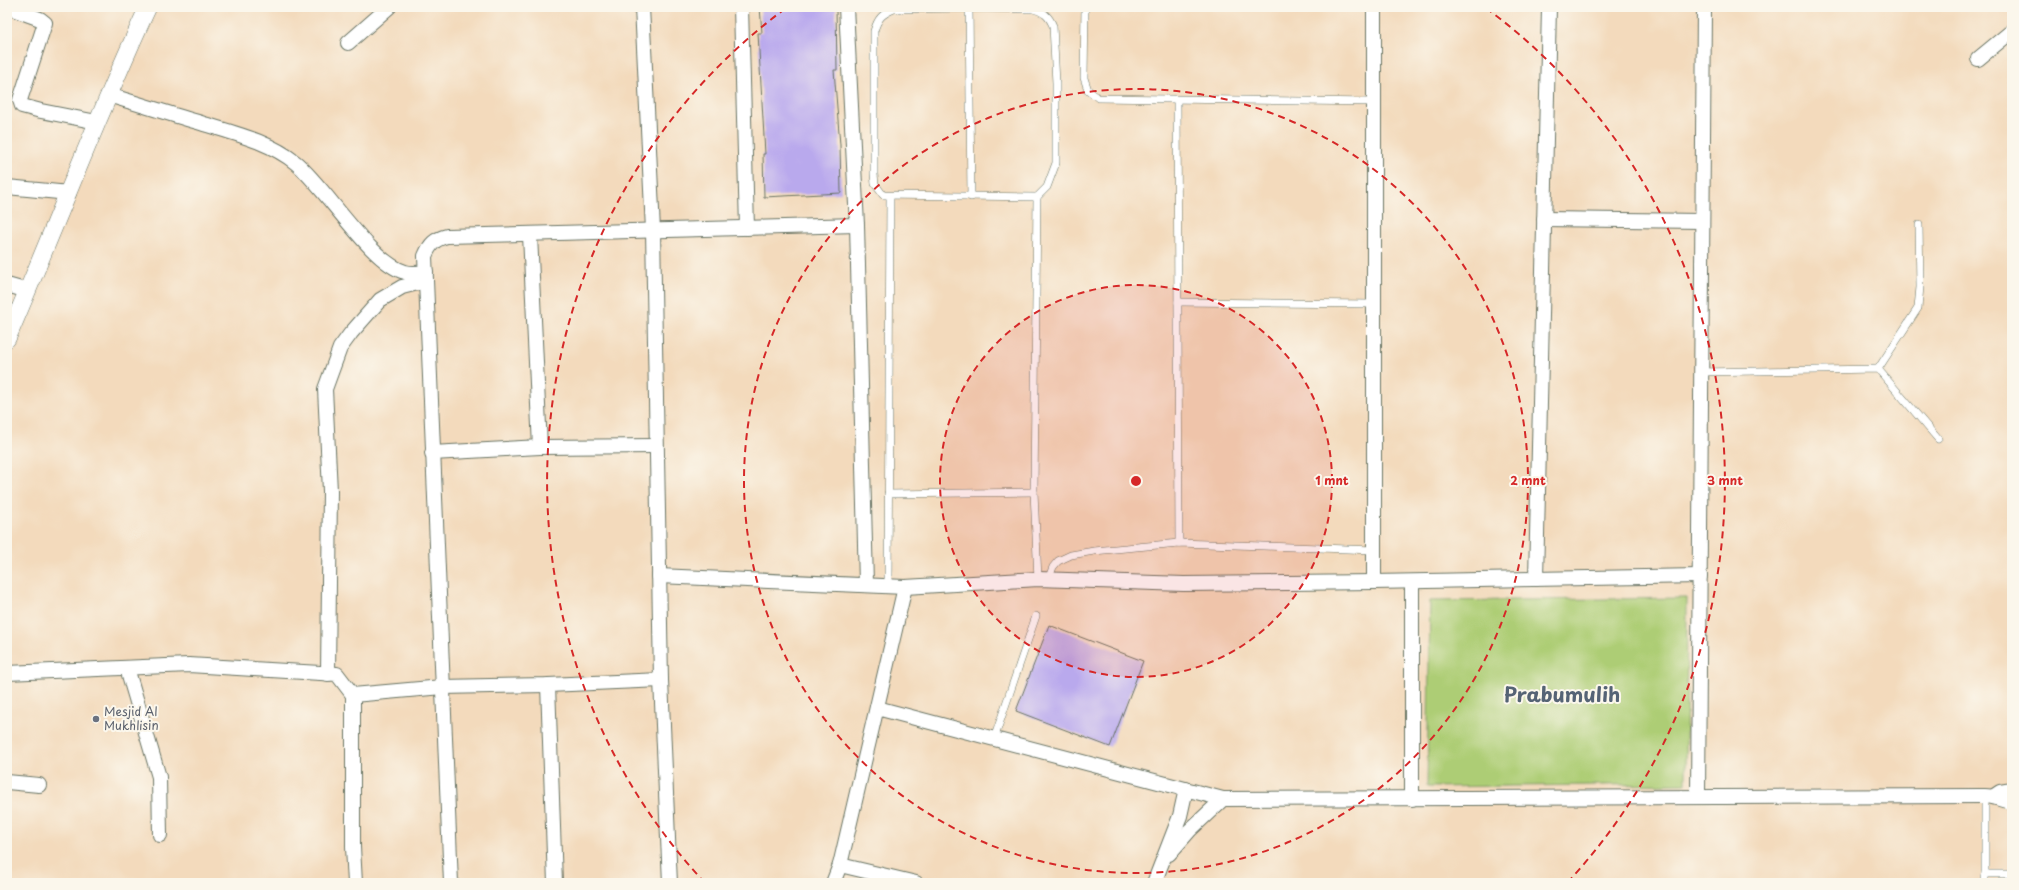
<svg xmlns="http://www.w3.org/2000/svg" width="2019" height="890" font-family="'Playpen Sans',sans-serif">
<style>
.green{fill:#adcd75;stroke:#668554}
.building{fill:#b9a9ed}
.lines{fill:none;stroke-linecap:round;stroke-linejoin:round}
.service-casing{stroke:#697464;stroke-width:8}
.minor-casing{stroke:#697464;stroke-width:16}
.tertiary-casing{stroke:#697464;stroke-width:18}
.service{stroke:#fff;stroke-width:7}
.minor{stroke:#fff;stroke-width:14}
.tertiary{stroke:#fff;stroke-width:17}
.ring{fill:none;stroke:#d62828;stroke-width:2;stroke-dasharray:7 5}
.worship-dot{fill:#6b7280;stroke:#fbf7ec;stroke-width:1.5}
.labels{text-anchor:middle;stroke-width:4;stroke-linejoin:round;paint-order:stroke}
.worship-label{font-size:12px;fill:#5b616d;stroke:#fbf7ec;text-anchor:start}
.town-label{font-size:20px;font-weight:bold;fill:#556375;stroke:#fbf7ec}
.centre{fill:#d62828;stroke:#fbf7ec;stroke-width:2}
.ring-label{font-size:12px;text-anchor:middle;font-weight:bold;fill:#d62828;stroke:#fbf7ec;stroke-width:4;stroke-linejoin:round;paint-order:stroke}
</style>
<rect width="100%" height="100%" fill="#fbf7ec"/>
<filter id="ink" filterUnits="userSpaceOnUse"><feTurbulence type="fractalNoise" baseFrequency=".025" numOctaves="2"/><feDisplacementMap in="SourceGraphic" scale="8" xChannelSelector="R" yChannelSelector="G"/><feConvolveMatrix kernelMatrix="1 2 1 2 8 2 1 2 1" color-interpolation-filters="sRGB"/></filter>
<filter id="wash" filterUnits="userSpaceOnUse"><feTurbulence type="fractalNoise" baseFrequency=".012" numOctaves="4" result="noise"/><feDisplacementMap in="SourceGraphic" scale="16" xChannelSelector="R" yChannelSelector="G"/><feGaussianBlur stdDeviation="0.9" result="paint"/><feColorMatrix in="noise" values="0 0 0 0 0 0 0 0 0 0 0 0 0 0 0 0 0 1.4 0 .05"/><feComposite in="paint" operator="in"/></filter>
<g filter="url(#wash)">
<rect width="100%" height="100%" fill="#f3dabc"/>
<polygon class="green" points="1687,598 1686,784 1427,787 1430,601"/>
<g id="blocks">
<g class="building">
<polygon points="760,7 836,7 837,70 834,70 840,145 841,193 764,197 763,154 765,154 758,33 762,33"/>
<polygon points="1049,625 1143,661 1110,747 1016,711"/>
</g>
</g>
</g>
<g filter="url(#ink)">
<use href="#blocks" fill-opacity="0" stroke="#697464" stroke-width="1"/>
<g class="lines">
<defs>
<g id="service">
<polyline points="969,7 971,197"/>
<polyline points="1085,7 1084,78 1088,90 1098,98 1373,102"/>
<path d="M969,8L1033,9C1044,12 1049,16 1053,26L1056,83V163L1047,187L1037,197L883,195L875,184L874,174V31C878,18 882,14 894,9Z"/>
<polyline points="1177,100 1179,543"/>
<polyline points="1037,197 1034,492 1038,579"/>
<polyline points="1178,302 1373,304"/>
<polyline points="1878,369 1918,308 1920,287 1919,225"/>
<polyline points="1701,372 1878,369 1938,439"/>
<polyline points="888,494 1034,492"/>
<polyline points="1048,580 1053,567 1058,561 1071,555 1094,551 1179,543 1374,550"/>
<polyline points="888,585 890,196"/>
<polyline points="994,739 1036,616"/>
<polyline points="1985,796 1985,883"/>
<polyline points="1985,874 2012,874"/>
</g>
<g id="minor">
<polyline points="7,7 40,19 45,23 20,100 22,106 41,111 97,122"/>
<polyline points="642,7 653,230 661,680 670,883"/>
<polyline points="741,7 747,228"/>
<polyline points="846,7 857,225 866,584"/>
<polyline points="348,43 389,7"/>
<polyline points="1978,59 2012,31"/>
<path d="M108,95C139,104 170,114 201,123C233,133 269,141 296,163C326,188 371,263 405,272C411,274 419,273 426,272"/>
<polyline points="7,187 69,193"/>
<polyline points="1544,219 1702,221"/>
<polyline points="530,235 540,447"/>
<polyline points="7,285 28,291"/>
<polyline points="432,453 540,447 656,446"/>
<polyline points="659,576 905,587 1038,579 1184,584 1374,582 1700,576"/>
<polyline points="1536,579 1549,7"/>
<polyline points="1374,582 1374,7"/>
<polyline points="127,668 159,777 160,835"/>
<polyline points="7,673 189,665 337,674 353,695 353,847 355,883"/>
<polyline points="328,674 330,491 325,389 340,348 351,333 380,300 402,287 426,281"/>
<polyline points="548,685 555,883"/>
<polyline points="353,695 442,687 548,685 661,680"/>
<path d="M877,708L1223,799L1985,796C1995,796 2002,801 2012,802"/>
<polyline points="7,782 39,785"/>
<polyline points="1698,796 1704,7"/>
<polyline points="1994,796 2000,792 2012,790"/>
<polyline points="1412,799 1412,582"/>
<polyline points="1169,854 1190,830 1223,799"/>
<polyline points="840,865 916,883"/>
<path d="M451,883L425,256C430,244 435,239 447,236L857,225"/>
<polyline points="833,883 840,865 905,587"/>
<polyline points="1154,883 1180,816 1186,789"/>
</g>
<path id="tertiary" d="M7,339C55,228 97,116 148,7"/>
</defs>
<use href="#service" class="service-casing"/>
<use href="#minor" class="minor-casing"/>
<use href="#tertiary" class="tertiary-casing"/>
<use href="#service" class="service"/>
<use href="#minor" class="minor"/>
<use href="#tertiary" class="tertiary"/>
</g>
</g>
<circle cx="1136" cy="481" r="196" fill="#d62828" fill-opacity=".12"/>
<g class="ring">
<circle cx="1136" cy="481" r="196"/>
<circle cx="1136" cy="481" r="392"/>
<path d="M705 883A589 589 0 0 1 786 8M1486 8A589 589 0 0 1 1567 883"/>
</g>
<circle class="worship-dot" cx="96" cy="719" r="4"/>
<g class="labels">
<g class="worship-label">
<text x="104" y="716">Mesjid Al<tspan x="104" dy="14">Mukhlisin</tspan></text>
</g>
<g class="town-label">
<text x="1562" y="702">Prabumulih</text>
</g>
</g>
<circle cx="1136" cy="481" r="6" class="centre"/>
<g class="ring-label">
<text x="1332" y="485">1 mnt</text>
<text x="1528" y="485">2 mnt</text>
<text x="1725" y="485">3 mnt</text>
</g>
<rect width="2019" height="890" fill="none" stroke="#fbf7ec" stroke-width="24"/>
</svg>
